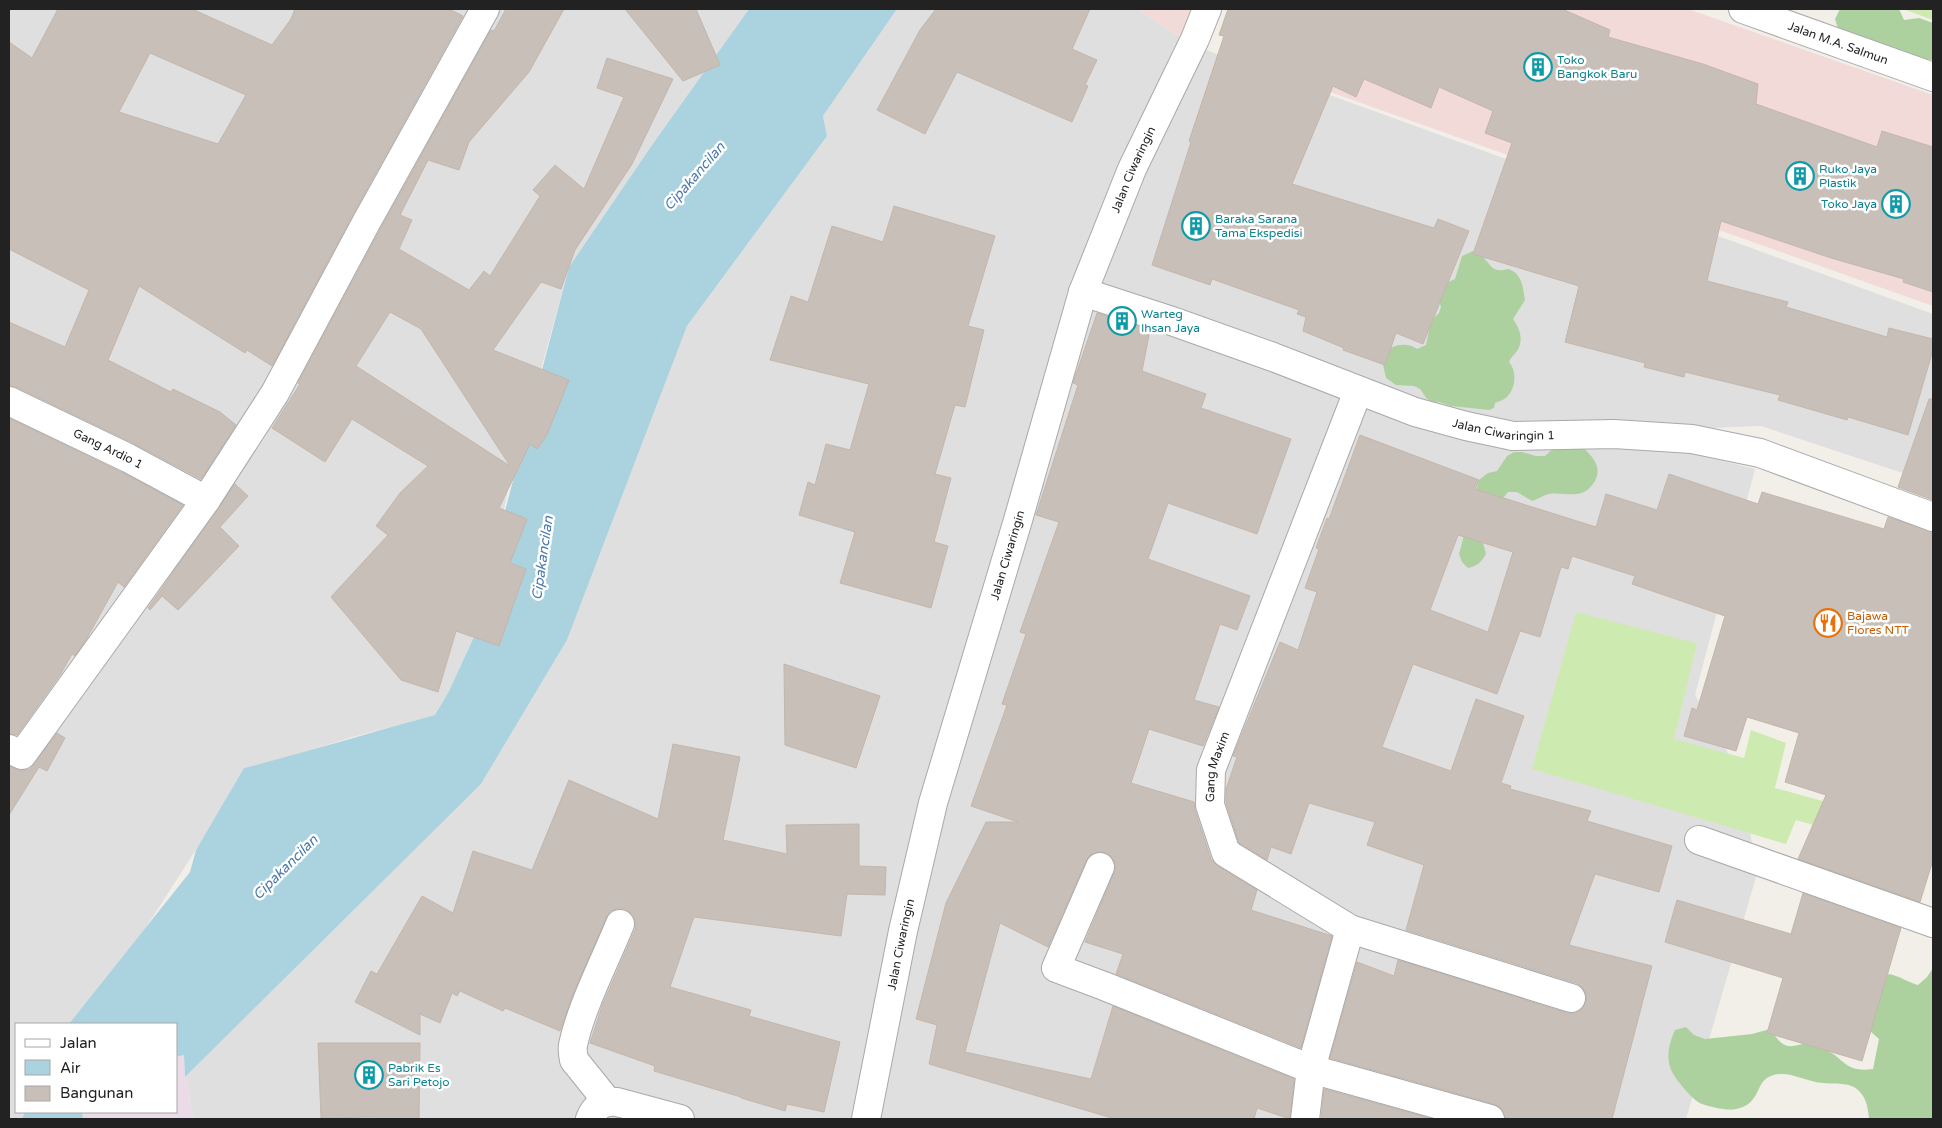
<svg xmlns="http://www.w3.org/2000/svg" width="1942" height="1128" font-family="'Varela Round',sans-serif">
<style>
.residential{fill:#e0dfdf}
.commercial{fill:#f2dad9}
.industrial{fill:#ebdbe8}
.grass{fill:#cdebb0}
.forest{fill:#add19e}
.water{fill:#aad3df}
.building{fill:#c7bfb8;stroke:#c4b6ab;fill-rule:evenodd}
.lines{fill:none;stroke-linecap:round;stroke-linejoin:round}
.minor-casing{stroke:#a9a9a9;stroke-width:30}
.minor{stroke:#fff;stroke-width:28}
.labels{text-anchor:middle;stroke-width:5;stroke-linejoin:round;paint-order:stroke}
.street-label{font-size:12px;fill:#222;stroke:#fff}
.culture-label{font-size:12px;fill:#0d838f;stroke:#fff;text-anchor:start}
.food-label{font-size:12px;fill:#c56008;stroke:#fff;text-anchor:start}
.water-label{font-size:14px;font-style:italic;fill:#4a7aab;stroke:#fff}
</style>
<rect width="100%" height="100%" fill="#f2efe9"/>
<g class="residential">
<polygon points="9,9 749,9 652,145 569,267 508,490 480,624 449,691 435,715 349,738 292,756 244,768 213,823 84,1024 16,1024 16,1112 28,1112 23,1119 9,1119"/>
<polygon points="897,9 1137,9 1192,45 1933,314 1933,483 1761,426 1513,436 1483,441 1663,446 1755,469 1695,695 1744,781 1756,877 1686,1119 194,1119 185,1077 481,784 567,640 687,326 827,136 823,116"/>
</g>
<g class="commercial">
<polygon points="1137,9 1207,9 1192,45"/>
<polygon points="1332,9 1688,9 1933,95 1933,306 1299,81"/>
</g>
<polygon class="industrial" points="184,1055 185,1077 194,1119 83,1119 82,1112 176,1112 176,1057"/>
<g class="grass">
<polygon points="1903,9 1933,9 1933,20"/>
<polygon points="1576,612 1697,643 1674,739 1744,758 1751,730 1786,743 1775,788 1852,809 1841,833 1796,820 1786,844 1532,769"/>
</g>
<g class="forest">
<polygon points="1840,9 1899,9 1904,20 1919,18 1933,23 1933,60 1919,59 1903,52 1870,52 1840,35 1835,19"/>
<path d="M1473,251C1492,258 1487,275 1508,269C1522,273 1523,287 1525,300L1513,319C1520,329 1524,340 1517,351C1514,355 1511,357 1509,362C1517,371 1516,388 1507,397C1504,400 1499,401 1495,403L1494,408L1489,410L1451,406L1439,402H1433L1427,399L1420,389L1414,386L1396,385L1386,378C1385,373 1382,363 1383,358C1386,344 1408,341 1417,349L1426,345L1431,321L1439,313L1441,307L1439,301L1444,284L1455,279L1462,256Z"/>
<path d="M1558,444L1581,445C1591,456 1603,465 1595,481C1592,485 1589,490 1584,492C1574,497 1560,492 1549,494C1544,495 1538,499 1532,501L1517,492H1508L1503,498L1482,539L1486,554C1481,563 1477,566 1468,568L1462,562L1459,554L1479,480L1488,473L1497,471L1507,456L1514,452H1522L1536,456H1545Z"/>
<path d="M1933,968V1118L1930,1119H1869C1868,1109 1867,1099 1859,1091C1849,1081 1835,1085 1823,1083C1804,1082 1785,1067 1767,1078C1756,1085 1759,1105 1736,1109C1727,1111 1711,1107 1702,1104C1693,1101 1672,1076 1670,1067C1666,1054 1670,1041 1675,1030L1686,1027L1694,1035L1705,1039L1752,1034L1770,1029C1774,1034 1778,1041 1783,1044C1791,1049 1798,1044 1806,1044C1811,1044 1819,1047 1824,1049C1845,1058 1844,1073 1873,1069L1879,1039L1870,1031L1880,982L1889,974C1900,976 1907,982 1918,985L1927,977Z"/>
</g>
<g class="water">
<path d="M749,9H897L823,116L827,136L687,326L567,640L481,784L185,1077L184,1055L176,1057V1024H69L190,872L196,850L244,768C308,752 371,732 435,715L449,691L480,624L494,553L569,267L652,145Z"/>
<polygon points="25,1112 82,1112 83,1119 22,1119"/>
</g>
<g class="building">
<path d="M58,9H192L272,45L291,19L295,9H449L463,16L353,214L272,366L247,350L245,353L139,286L108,360L171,392L173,389L220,412L236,425L201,479L135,444L16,387L9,386V322L65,347L89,290L9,249V42L32,58ZM150,53L246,95L218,144L119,112Z"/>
<path d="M506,9H564L529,72L469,142L459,170L428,160L400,215L412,220L399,249L469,290L484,271L490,276L540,196L533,190L555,165L584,189L624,97L597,88L607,58L673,79L632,164L575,250L561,289L541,282L493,350L569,380L547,435L537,449L530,444L499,508L527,519L510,563L526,569L499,646L456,631L438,692L401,680L331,597L388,535L376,526L400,493L428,466L352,419L325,462L272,428L300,384L298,383L381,228L491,30L494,31ZM390,312L421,329L510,466L356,366Z"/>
<polygon points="625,9 696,9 720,65 683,81"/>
<polygon points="936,9 1090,9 1072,49 1097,60 1085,85 1088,86 1072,122 957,72 925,134 877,110 920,30"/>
<polygon points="1228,9 1562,9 1610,30 1608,37 1703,64 1758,84 1756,104 1877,147 1882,131 1933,147 1933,292 1903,282 1904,279 1831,258 1721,221 1707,281 1788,302 1786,307 1887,337 1889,328 1933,339 1933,350 1908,435 1848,417 1847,420 1778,400 1780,395 1685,372 1684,377 1644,367 1645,363 1565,342 1579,286 1473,254 1512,143 1485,133 1493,111 1439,87 1431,108 1364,79 1356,97 1333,86 1292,184 1434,228 1438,219 1469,231 1423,344 1396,333 1385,365 1343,350 1344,348 1303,331 1306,317 1297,314 1299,310 1212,279 1210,285 1152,265 1191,142 1189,141 1224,36 1219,35"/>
<polygon points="894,206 995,236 968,326 984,330 965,407 955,405 935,474 951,478 934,542 948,546 931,608 840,583 855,532 799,515 808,482 815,485 826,444 850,450 869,384 770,360 791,296 808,302 832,226 883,242"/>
<polygon points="1097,313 1150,330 1142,371 1206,394 1201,408 1291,439 1257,534 1168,503 1148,559 1250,596 1237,630 1220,624 1194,700 1219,707 1203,746 1149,729 1131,783 1194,802 1195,810 1211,859 1218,866 1257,890 1251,910 1332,936 1301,1048 1116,974 1123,954 1085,942 1114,873 1116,866 1113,858 1107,853 1098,852 1090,855 1086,861 1048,947 1000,923 965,1052 1091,1079 1113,1006 1294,1079 1290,1119 1257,1108 1254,1119 1115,1119 929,1064 937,1025 916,1019 946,903 986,822 1018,822 971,806 1007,705 1002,704 1026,634 1020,632 1059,522 1036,515 1078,385 1073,383"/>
<polygon points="1929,399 1933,399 1933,500 1898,487"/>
<polygon points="9,418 121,472 183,505 124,587 118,582 87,638 75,656 72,654 60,675 17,735 9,734"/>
<path d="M1360,435L1479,480L1475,489L1596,527L1606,494L1657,510L1669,474L1758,504L1762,492L1884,529L1888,517L1933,532V860L1920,902L1798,859L1826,795L1785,782L1799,733L1747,717L1736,751L1684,736L1692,708L1697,710L1725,616L1632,584L1635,576L1572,556L1568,569L1561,567L1540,637L1520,631L1497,694L1413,664L1382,747L1451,771L1476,699L1524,716L1501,783L1511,786L1510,789L1591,811L1587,821L1672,846L1659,892L1595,874L1569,945L1652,966L1612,1119H1505L1501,1108L1494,1104L1330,1058L1357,962L1394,976L1398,960L1567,1013H1575L1582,1009L1586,1002V994L1582,987L1576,983L1406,930L1424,865L1367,845L1375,822L1309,803L1291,854L1271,847L1267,860L1239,843L1226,803V789L1237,757L1233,756L1280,642L1298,650L1317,592L1305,588L1319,549L1316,548L1327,518L1329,519ZM1458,535L1513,552L1488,632L1430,610Z"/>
<polygon points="235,484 248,496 220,527 239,546 178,610 162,596 150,610 148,608"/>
<polygon points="784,664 880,696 856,768 785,745"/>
<polygon points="57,733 65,738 47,771 39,767 9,815 9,766 22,771 30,769"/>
<polygon points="673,744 740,757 723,840 787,854 786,825 859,824 859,866 886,867 885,895 847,894 841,936 694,917 670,987 751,1010 749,1016 840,1042 824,1112 787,1104 785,1111 741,1098 741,1097 654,1071 655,1066 590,1043 602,1006 635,930 636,923 633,915 626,909 619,908 611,911 606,918 573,994 560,1031 505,1008 503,1011 460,991 457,996 452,993 440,1023 420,1014 420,1035 355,1002 371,971 377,974 422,896 453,913 473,851 532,870 569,780 658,819"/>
<polygon points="1803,893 1901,928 1862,1061 1767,1033 1783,978 1665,942 1677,900 1791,934"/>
<polygon points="318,1043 420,1043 419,1119 375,1119 374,1117 321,1118"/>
<polygon points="1324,1089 1433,1119 1321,1119"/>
</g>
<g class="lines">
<defs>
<g id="minor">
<path id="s1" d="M1743,9L1933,77"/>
<path id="s2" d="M1083,292L1169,320L1273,357L1415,412L1466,426L1513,436L1614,434L1692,439L1760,453L1933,517"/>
<path id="s3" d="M9,401L128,458L206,500"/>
<polyline points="9,749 22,755 206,500 275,393 367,221 485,9"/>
<polyline points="1699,840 1933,923"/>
<polyline points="1100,867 1056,968 1104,986 1311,1069 1490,1119"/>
<polyline points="1350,929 1571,998"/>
<path d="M607,1101L574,1060C573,1055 572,1050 573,1045C581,1007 605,961 620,924"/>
<path d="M590,1119C595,1106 603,1101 617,1102L680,1119"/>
<path id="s4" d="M866,1119L903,931L933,803L1018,520L1083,292L1132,169L1195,39L1207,9"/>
<path id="s5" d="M1305,1119L1311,1069L1350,929L1226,853L1210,805L1211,770L1358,391"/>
</g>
</defs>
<use href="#minor" class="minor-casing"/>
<use href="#minor" class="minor"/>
</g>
<defs>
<symbol id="building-ring" viewBox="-11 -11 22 22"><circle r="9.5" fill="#fff" stroke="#0f9aa8" stroke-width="1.5"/><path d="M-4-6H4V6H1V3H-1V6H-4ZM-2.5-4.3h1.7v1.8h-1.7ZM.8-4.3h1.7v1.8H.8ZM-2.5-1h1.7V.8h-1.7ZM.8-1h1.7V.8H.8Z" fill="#0f9aa8"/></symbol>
<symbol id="restaurant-ring" viewBox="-11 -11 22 22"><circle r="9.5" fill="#fff" stroke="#e8710a" stroke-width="1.5"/><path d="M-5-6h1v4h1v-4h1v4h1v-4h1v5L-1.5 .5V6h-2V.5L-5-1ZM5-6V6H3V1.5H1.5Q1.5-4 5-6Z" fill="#e8710a"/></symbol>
</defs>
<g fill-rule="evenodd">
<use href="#building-ring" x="1522" y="51" width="32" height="32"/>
<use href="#building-ring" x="1784" y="160" width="32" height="32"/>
<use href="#building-ring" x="1880" y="188" width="32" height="32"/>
<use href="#building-ring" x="1180" y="210" width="32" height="32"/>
<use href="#building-ring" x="1106" y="305" width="32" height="32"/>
<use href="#restaurant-ring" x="1812" y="607" width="32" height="32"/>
<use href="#building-ring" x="353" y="1059" width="32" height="32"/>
</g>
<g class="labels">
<g class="street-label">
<text dy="4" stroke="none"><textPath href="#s1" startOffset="101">Jalan M.A. Salmun</textPath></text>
<text dy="4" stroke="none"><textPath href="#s4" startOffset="988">Jalan Ciwaringin</textPath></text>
<text dy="4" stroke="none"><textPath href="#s2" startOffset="444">Jalan Ciwaringin 1</textPath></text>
<text dy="4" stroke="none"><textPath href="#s3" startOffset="110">Gang Ardio 1</textPath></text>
<text dy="4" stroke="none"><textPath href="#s4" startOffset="582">Jalan Ciwaringin</textPath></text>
<text dy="4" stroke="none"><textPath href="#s5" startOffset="431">Gang Maxim</textPath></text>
<text dy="4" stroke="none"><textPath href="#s4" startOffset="178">Jalan Ciwaringin</textPath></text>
</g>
<g class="culture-label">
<text x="1557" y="64">Toko<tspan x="1557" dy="14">Bangkok Baru</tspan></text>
<text x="1819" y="173">Ruko Jaya<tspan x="1819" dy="14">Plastik</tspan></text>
<text x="1877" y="208" text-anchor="end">Toko Jaya</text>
<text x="1215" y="223">Baraka Sarana<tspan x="1215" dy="14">Tama Ekspedisi</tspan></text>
<text x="1141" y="318">Warteg<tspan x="1141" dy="14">Ihsan Jaya</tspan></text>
<text x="388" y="1072">Pabrik Es<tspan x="388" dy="14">Sari Petojo</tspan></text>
</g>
<g class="food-label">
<text x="1847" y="620">Bajawa<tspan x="1847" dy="14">Flores NTT</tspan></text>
</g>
<g class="water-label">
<text transform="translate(694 176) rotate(-49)" y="5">Cipakancilan</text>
<text transform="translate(542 558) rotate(-82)" y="5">Cipakancilan</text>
<text transform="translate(285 867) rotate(-45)" y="5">Cipakancilan</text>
</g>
</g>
<rect width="1942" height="1128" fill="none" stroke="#222222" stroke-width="20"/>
<rect x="15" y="1023" width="162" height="90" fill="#ffffff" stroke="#a7a7a7"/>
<rect x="25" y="1039" width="25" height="8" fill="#ffffff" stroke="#a7a7a7"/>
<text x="60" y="1048" font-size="15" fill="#222222">Jalan</text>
<rect x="25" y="1060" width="25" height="15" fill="#aad3df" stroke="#a7a7a7"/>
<text x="60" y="1073" font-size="15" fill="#222222">Air</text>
<rect x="25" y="1086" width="25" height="15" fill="#c7bfb8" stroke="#a7a7a7"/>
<text x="60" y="1098" font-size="15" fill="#222222">Bangunan</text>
</svg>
